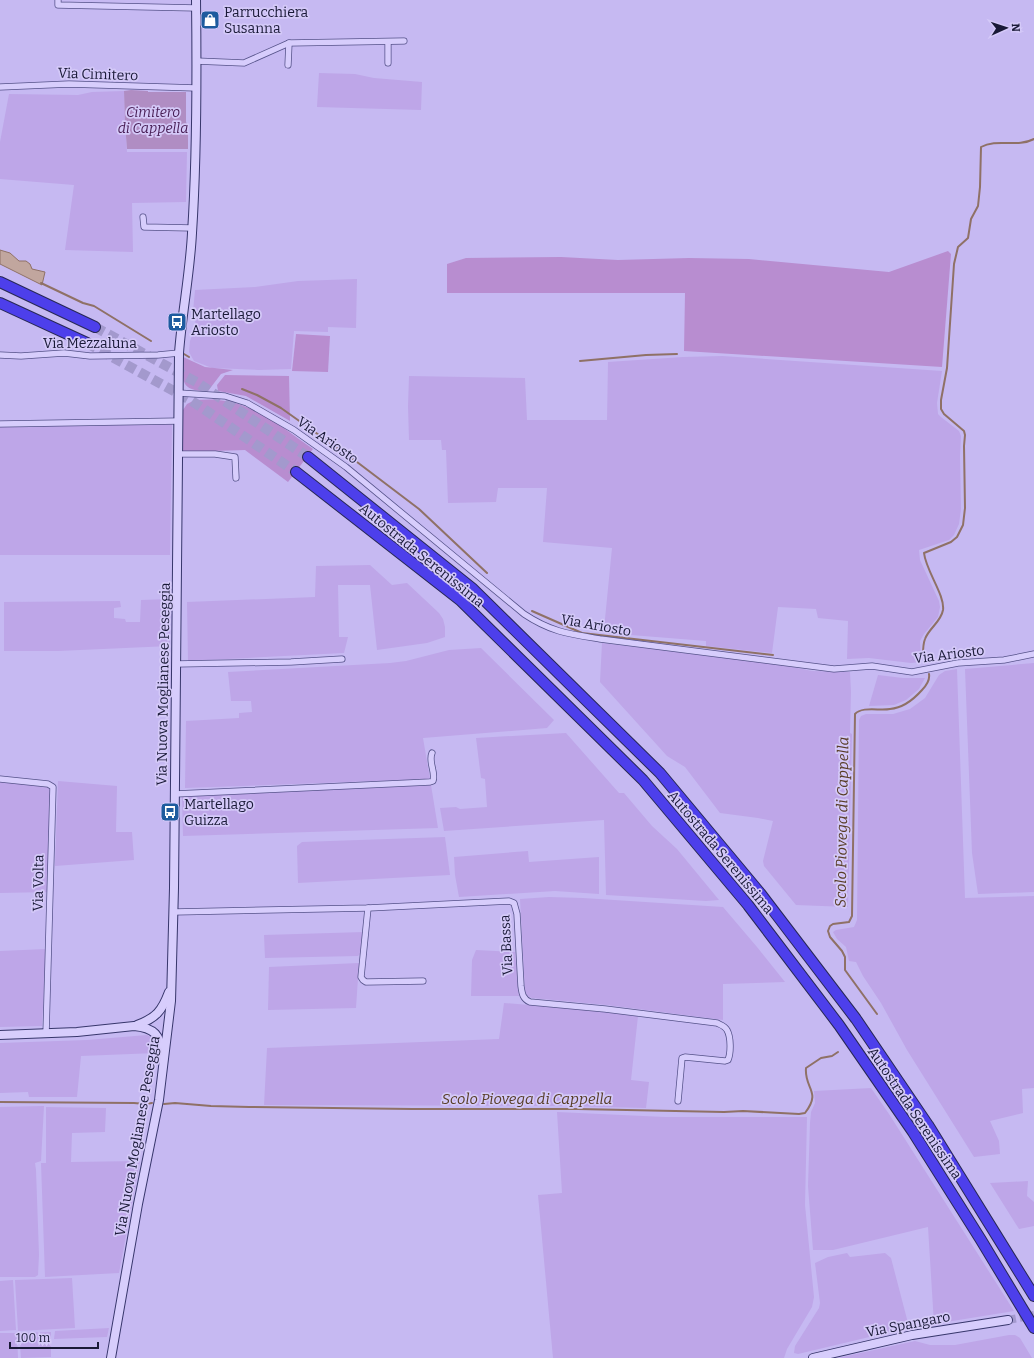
<svg xmlns="http://www.w3.org/2000/svg" width="1034" height="1358" font-family="Bitter,serif">
<style>
.farmland{fill:#bea6e8}
.green{fill:#b88dd0}
.cemetery{fill:#b08dc3}
.water{fill:#c1a69e;stroke:#8f7166}
.lines{fill:none;stroke-linecap:round;stroke-linejoin:round}
.stream{stroke:#8f7166;stroke-width:2}
.secondary-tunnel{stroke:#a399cd;stroke-width:8;stroke-dasharray:8 4;stroke-linecap:butt}
.highway-tunnel{stroke:#a399cd;stroke-width:10;stroke-dasharray:10 5;stroke-linecap:butt}
.street-casing{stroke:#555289;stroke-width:7}
.secondary-casing{stroke:#37366b;stroke-width:10}
.highway-casing{stroke:#282856;stroke-width:12}
.street{stroke:#d7cdfc;stroke-width:5.5}
.secondary{stroke:#d7cdfc;stroke-width:8}
.highway{stroke:#4d3feb;stroke-width:10}
.labels{text-anchor:middle;stroke-width:3.5;stroke-linejoin:round;paint-order:stroke}
.poi-label{font-size:14px;fill:#191937;stroke:#d4c9f8;text-anchor:start}
.street-label{font-size:14px;fill:#191937;stroke:#d4c9f8}
.park-label{font-size:14px;font-style:italic;fill:#481e55;stroke:#d4c9f8}
.water-label{font-size:15px;font-style:italic;fill:#583d27;stroke:#d4c9f8}
</style>
<rect width="100%" height="100%" fill="#c6b9f2"/>
<g class="farmland">
<polygon points="319,73 355,74 374,78 422,82 421,110 317,107"/>
<polygon points="124,91 125,124 127,152 187,152 186,202 132,203 133,252 65,250 74,185 0,179 0,142 9,94 78,95 92,92"/>
<polygon points="357,279 356,328 328,327 328,332 294,331 291,369 259,370 212,368 194,361 189,352 190,341 196,325 193,312 195,290 255,287 298,281"/>
<polygon points="722,356 942,371 937,403 938,414 941,417 959,431 961,436 960,456 961,509 959,524 954,535 949,540 919,550 920,560 939,601 940,607 938,617 924,634 920,641 921,662 911,663 869,658 847,659 848,621 818,618 816,609 778,607 772,653 706,646 706,641 606,633 604,629 612,548 543,542 547,488 498,488 496,502 448,503 446,450 442,450 441,440 409,440 408,406 409,376 525,378 527,420 607,420 608,362 683,357"/>
<polygon points="172,424 170,555 0,555 0,426"/>
<polygon points="370,565 392,585 407,583 439,613 443,619 445,627 445,637 427,643 377,650 370,585 338,585 339,637 348,637 344,653 188,661 187,602 315,597 316,566"/>
<polygon points="170,599 170,646 58,651 4,651 4,602 120,601 121,607 114,608 114,618 125,619 126,622 140,622 141,600"/>
<polygon points="602,643 783,665 812,671 850,672 851,692 850,733 852,734 848,907 796,905 764,866 763,861 773,821 758,818 720,813 685,767 667,756 600,682"/>
<polygon points="481,648 554,720 547,728 423,738 430,779 185,788 186,721 239,718 239,713 252,712 251,701 231,701 228,672 390,663 406,661 449,650"/>
<polygon points="1034,663 1034,892 978,894 972,853 965,669"/>
<polygon points="957,669 965,898 1034,896 1034,1088 1022,1089 1023,1113 990,1121 999,1141 1000,1154 974,1157 907,1050 881,1003 863,976 856,962 849,961 846,947 837,939 833,932 836,930 854,927 857,920 859,720 861,716 866,714 893,714 910,709 925,698 939,675 945,671"/>
<polygon points="878,675 903,678 925,678 919,689 906,700 894,705 869,706"/>
<polygon points="566,733 619,793 624,793 652,826 677,849 719,900 706,901 606,895 604,820 444,831 440,808 456,807 460,809 487,807 485,779 481,778 476,738"/>
<polygon points="0,781 50,786 52,787 49,892 0,893"/>
<polygon points="58,781 117,786 116,832 132,832 134,860 55,866"/>
<polygon points="431,785 438,828 183,836 182,796"/>
<polygon points="445,837 450,875 298,883 297,846 302,842"/>
<polygon points="528,851 529,862 599,857 599,894 555,891 459,897 455,875 454,857"/>
<polygon points="549,897 583,898 723,907 757,947 785,982 723,984 723,1020 607,1005 532,998 527,996 525,992 520,899"/>
<polygon points="364,932 362,949 360,954 358,956 265,958 264,935"/>
<polygon points="46,949 42,1026 0,1027 0,951"/>
<polygon points="476,950 515,952 519,996 471,996 472,960"/>
<polygon points="359,963 356,1008 268,1010 269,967"/>
<polygon points="504,1003 567,1008 638,1016 631,1080 649,1082 646,1108 566,1106 264,1105 267,1048 499,1039"/>
<polygon points="147,1035 151,1037 155,1043 156,1053 81,1056 77,1097 29,1097 28,1092 0,1093 0,1043 87,1040"/>
<polygon points="871,1088 889,1114 1014,1311 934,1324 928,1227 833,1250 813,1250 808,1186 810,1123 811,1112 815,1103 814,1091"/>
<polygon points="44,1106 41,1161 35,1163 36,1170 39,1255 38,1275 35,1277 0,1277 0,1107"/>
<polygon points="46,1107 106,1108 105,1132 72,1133 71,1162 140,1161 119,1273 45,1277 41,1163 46,1163"/>
<polygon points="557,1112 665,1117 807,1117 805,1205 814,1297 812,1307 787,1349 784,1358 553,1358 538,1195 562,1193"/>
<polygon points="1028,1181 1027,1196 1034,1202 1034,1226 1019,1229 990,1183"/>
<polygon points="847,1253 850,1257 885,1253 891,1258 908,1323 907,1328 798,1354 794,1353 795,1346 819,1308 820,1303 815,1263 828,1257"/>
<polygon points="72,1278 75,1328 18,1331 15,1280"/>
<polygon points="13,1280 16,1330 0,1331 0,1281"/>
<polygon points="109,1328 107,1337 54,1339 55,1331"/>
<polygon points="51,1332 51,1357 21,1358 19,1333"/>
<polygon points="0,1333 17,1333 18,1358 0,1358"/>
<polygon points="1009,1335 1015,1335 1020,1338 1032,1358 838,1358 915,1341 930,1345 955,1345"/>
</g>
<g class="green">
<polygon points="948,251 951,254 942,367 684,351 685,293 447,293 447,264 466,258 561,257 618,260 689,258 749,259 889,272"/>
<polygon points="296,334 330,336 328,372 292,371"/>
<path d="M183,357L205,367L233,370L221,374L208,391C179,391 183,381 183,357Z"/>
<polygon points="225,375 289,376 290,421 246,396 218,391 217,385"/>
<path d="M195,400C202,400 210,399 217,400C253,402 284,429 313,449L288,482L245,450L183,452V410L187,404Z"/>
</g>
<polygon class="cemetery" points="131,90 148,91 148,92 186,92 186,122 188,126 188,149 127,149 125,124 124,91"/>
<polygon class="water" points="0,250 10,253 19,261 26,261 30,264 32,269 45,272 42,285 0,264"/>
<g class="lines">
<g class="stream">
<polyline points="41,283 83,303 94,306 151,341"/>
<polyline points="184,354 189,357"/>
<polyline points="580,361 646,355 677,354"/>
<polyline points="242,389 257,395 281,408 357,462 419,509 487,573"/>
<polyline points="532,611 582,633 773,655"/>
<path d="M926,658L923,655C923,649 923,644 925,639C929,628 941,622 943,610C945,595 926,571 924,553L951,542L957,537L963,525L965,508L964,446L965,435L964,431L944,414L941,409V400L947,368L954,264L958,247L968,238L971,219L978,206L980,187L981,147C997,138 1017,148 1034,139"/>
<path d="M877,1014L845,970V957L842,951L830,937L828,931L830,926L833,924L849,922L852,916L855,714C862,706 880,711 890,709C902,708 914,699 922,690C926,686 930,680 929,674"/>
<polyline points="0,1102 134,1103 145,1104 152,1103"/>
<path d="M164,1104L175,1103L211,1106L249,1107L412,1109H578L724,1112L743,1111L799,1114L805,1113C822,1091 804,1089 806,1068L821,1058L832,1056L838,1052"/>
</g>
<polyline class="secondary-tunnel" points="1008,1320 1034,1315"/>
<g class="highway-tunnel">
<polyline points="95,327 198,383 308,457"/>
<polyline points="87,343 192,401 296,472"/>
</g>
<defs>
<g id="street">
<polyline points="58,0 58,5 196,8"/>
<polyline points="388,42 388,63"/>
<polyline points="196,61 244,63 289,43 404,41"/>
<polyline points="288,65 289,43"/>
<polyline points="0,87 69,84 196,88"/>
<polyline points="143,217 144,227 192,228"/>
<polyline points="0,355 21,356 64,353 90,356 158,355 179,353"/>
<path d="M179,393L225,396L247,403L294,430L346,467L524,614C551,632 569,634 600,639L834,669L872,666L912,672L958,663L1004,660L1034,654"/>
<polyline points="0,424 179,421"/>
<polyline points="179,454 215,454 235,457 236,478"/>
<polyline points="176,664 291,662 342,659"/>
<polyline points="0,779 48,784 53,787 46,1034"/>
<path d="M175,794L430,782L433,781C436,772 428,762 432,753"/>
<polyline points="368,908 361,977 363,980 366,982 423,981"/>
<path d="M174,912L368,908L509,901L514,903L517,914L521,986C522,994 523,999 530,1002L605,1009L717,1023C721,1025 725,1026 727,1030C731,1037 731,1053 728,1060L725,1061L685,1057L682,1058L678,1101"/>
</g>
<g id="secondary">
<path d="M137,1025C156,1018 162,1011 169,992"/>
<path d="M0,1035L77,1032L134,1026C155,1028 160,1035 163,1055"/>
<path d="M111,1358L138,1204L159,1100L171,1001L174,888L179,353C182,313 190,273 192,233C197,156 197,77 196,0"/>
<polyline points="813,1358 912,1335 1008,1320"/>
</g>
<g id="highway">
<polyline points="0,282 95,327"/>
<polyline points="0,303 87,343"/>
<polyline points="308,457 473,589 660,773 760,893 856,1019 928,1125 1034,1296"/>
<polyline points="296,472 460,600 643,780 748,905 839,1025 913,1132 981,1240 1034,1328"/>
</g>
</defs>
<use href="#street" class="street-casing"/>
<use href="#secondary" class="secondary-casing"/>
<use href="#highway" class="highway-casing"/>
<use href="#street" class="street"/>
<use href="#secondary" class="secondary"/>
<use href="#highway" class="highway"/>
</g>
<defs>
<symbol id="shop-square" viewBox="-11 -11 22 22"><rect x="-9" y="-9" width="18" height="18" rx="4" fill="#1d5b9e" stroke="#d4c9f8"/><path d="M-5-2.5h2.3a2.7 3.5 0 0 1 5.4 0H5L5.5 6h-11ZM-1.5-2.5h3a1.5 2.3 0 0 0-3 0Z" fill="#fff"/></symbol>
<symbol id="bus-square" viewBox="-11 -11 22 22"><rect x="-9" y="-9" width="18" height="18" rx="4" fill="#1d5b9e" stroke="#d4c9f8"/><path d="M-5-6H5V4H4V6H2V4H-2V6H-4V4H-5ZM-3.5-4V0h7V-4ZM-3.5 1.2v1.5H-2V1.2ZM2 1.2v1.5H3.5V1.2Z" fill="#fff"/></symbol>
</defs>
<g fill-rule="evenodd">
<use href="#shop-square" x="199" y="9" width="22" height="22"/>
<use href="#bus-square" x="166" y="311" width="22" height="22"/>
<use href="#bus-square" x="159" y="801" width="22" height="22"/>
</g>
<g class="labels">
<g class="poi-label">
<text x="224" y="17">Parrucchiera<tspan x="224" dy="16">Susanna</tspan></text>
<text x="191" y="319">Martellago<tspan x="191" dy="16">Ariosto</tspan></text>
<text x="184" y="809">Martellago<tspan x="184" dy="16">Guizza</tspan></text>
</g>
<g class="street-label">
<text transform="translate(98 74) rotate(2)" y="5">Via Cimitero</text>
<text x="90" y="348">Via Mezzaluna</text>
<text transform="translate(328 440) rotate(35)" y="5">Via Ariosto</text>
<text transform="translate(422 555) rotate(39)" y="5">Autostrada Serenissima</text>
<text transform="translate(596 625) rotate(10)" y="5">Via Ariosto</text>
<text transform="translate(949 654) rotate(-7)" y="5">Via Ariosto</text>
<text transform="translate(163 684) rotate(-89)" y="5">Via Nuova Moglianese Peseggia</text>
<text transform="translate(721 852) rotate(50)" y="5">Autostrada Serenissima</text>
<text transform="translate(38 883) rotate(-89)" y="5">Via Volta</text>
<text transform="translate(506 945) rotate(-93)" y="5">Via Bassa</text>
<text transform="translate(915 1113) rotate(56)" y="5">Autostrada Serenissima</text>
<text transform="translate(137 1136) rotate(-80)" y="5">Via Nuova Moglianese Peseggia</text>
<text transform="translate(908 1324) rotate(-11)" y="5">Via Spangaro</text>
</g>
<g class="park-label">
<text x="153" y="117">Cimitero<tspan x="153" dy="16">di Cappella</tspan></text>
</g>
<g class="water-label">
<text transform="translate(842 822) rotate(-89)" y="5">Scolo Piovega di Cappella</text>
<text x="527" y="1104">Scolo Piovega di Cappella</text>
</g>
</g>
<g transform="translate(1006 28) rotate(87)" stroke="#d4c9f8" stroke-width="3" paint-order="stroke">
<path d="M0-3L7 15L0 10L-7 15Z" fill="#191937"/>
<text y="-6" font-size="11" font-weight="bold" text-anchor="middle" fill="#191937">N</text>
</g>
<path d="M10 1342v6h88v-6" fill="none" stroke="#191937" stroke-width="2"/>
<text x="16" y="1342" font-size="12" fill="#191937" stroke="#d4c9f8" stroke-width="3" paint-order="stroke">100 m</text>
</svg>
